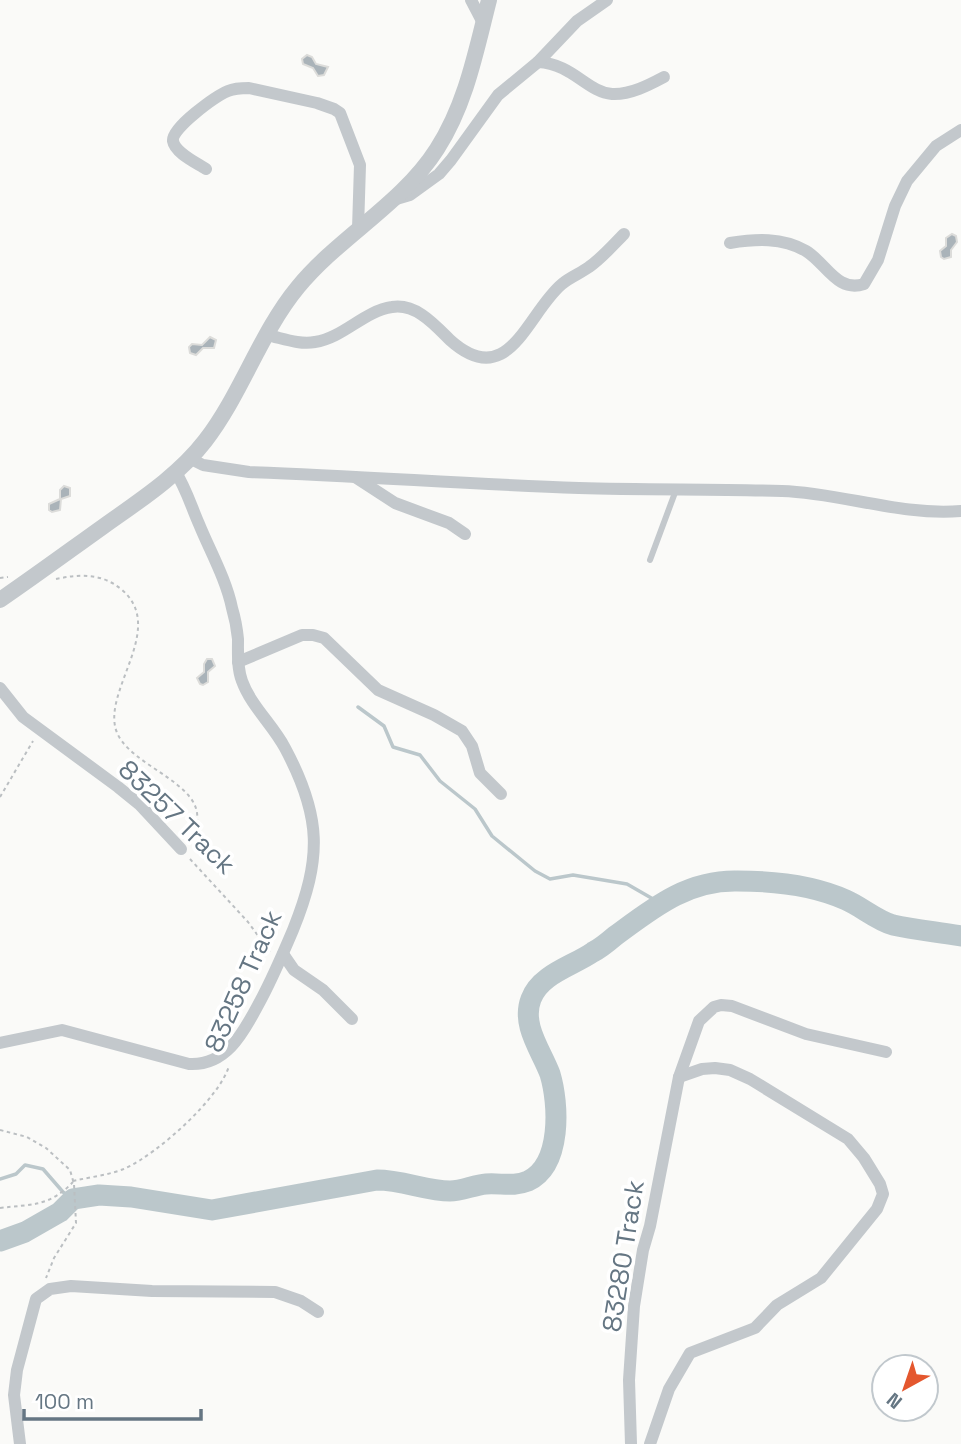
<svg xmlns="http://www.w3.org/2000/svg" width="961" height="1444" font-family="'Space Grotesk',sans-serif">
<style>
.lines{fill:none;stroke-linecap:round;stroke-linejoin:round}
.stream{stroke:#bbc7cb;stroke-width:3.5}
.river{stroke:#bbc7cb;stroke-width:21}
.building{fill:#aab3b9;stroke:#dcdcda;stroke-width:2}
.path{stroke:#bbbfc2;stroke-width:2;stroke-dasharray:3.5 3.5;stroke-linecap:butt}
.service{stroke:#c3c8cc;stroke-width:6}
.minor{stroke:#c3c8cc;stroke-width:12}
.tertiary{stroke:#c3c8cc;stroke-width:16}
.labels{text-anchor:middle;stroke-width:7;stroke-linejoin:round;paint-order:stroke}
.street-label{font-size:26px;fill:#657683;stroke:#fff}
</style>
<rect width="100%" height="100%" fill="#fafaf8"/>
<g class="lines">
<g class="stream">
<polyline points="358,707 384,726 393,747 420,755 440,781 475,809 492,836 535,871 550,879 573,875 627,884 660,903"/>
<polyline points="0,1179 16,1174 25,1165 43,1169 63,1192 73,1199"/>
</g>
<path class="river" d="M0,1241L25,1232L60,1212L73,1199L99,1195L131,1197L212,1210L377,1180C402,1180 427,1191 450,1191C462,1191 474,1185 486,1184C502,1183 513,1187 528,1181C562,1165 559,1104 550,1074C541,1050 521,1025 531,999C540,974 573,966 593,952C601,948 608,942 615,936C653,908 687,880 737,881C773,881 813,885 846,900C862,907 876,920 893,925C915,930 939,932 961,936"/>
</g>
<g class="building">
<polygon points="307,55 312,57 316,64 328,67 324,75 318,76 313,68 303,64 302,59"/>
<polygon points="952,234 956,236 957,242 951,250 951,257 944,259 941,257 940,251 946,246 946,238"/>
<polygon points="210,337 216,340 214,348 203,348 196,355 190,353 189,347 192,344 202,345"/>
<polygon points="64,486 70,488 70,496 61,499 60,510 52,512 49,510 49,504 60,499 60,490"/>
<polygon points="207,659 212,659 215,666 208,672 208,682 203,685 200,684 197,678 204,672 204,664"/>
</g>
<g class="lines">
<g class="path">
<polyline points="0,578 8,577"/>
<path d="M56,579C80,574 101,573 121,589C166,626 107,685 115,726C123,770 225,784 190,838"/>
<polyline points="0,797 33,741"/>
<polyline points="190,859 248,922 270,952"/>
<polyline points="0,1130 27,1137 46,1148 70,1170 74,1184 76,1223 54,1258 46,1278"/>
<path d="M73,1181C90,1177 110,1175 126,1168C158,1153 219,1099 229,1066"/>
<path d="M0,1208C32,1204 49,1207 73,1182"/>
</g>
<polyline class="service" points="650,560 676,490"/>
<g class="minor">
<polyline points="471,0 483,23"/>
<path d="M538,62C573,64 587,92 612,94C630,95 649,85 664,77"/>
<path d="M206,169C197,163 175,153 173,141C171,128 216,96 228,91C235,88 242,88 249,88L317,103L334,109L340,113L360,165L358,229"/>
<polyline points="393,200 410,195 439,174 451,160 498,95 538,62 577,21 607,0"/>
<path d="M730,243C755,239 782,237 806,251C826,263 837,293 864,284L878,260L895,206L907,181L936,146L961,130"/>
<path d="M267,335C282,338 299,345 315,342C343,338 364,311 392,307C416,303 435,325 450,340C509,393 527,313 562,284C570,277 581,273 589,267C602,258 613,245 624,234"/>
<path d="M189,458L203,465L249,472C359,476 469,484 579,488C647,490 714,489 782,491C842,493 900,516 961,511"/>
<polyline points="355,477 395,503 449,523 465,534"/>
<polyline points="238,662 302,635 313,635 324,638 378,690 434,715 462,731 472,746 480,773 501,794"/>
<polyline points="0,688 23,717 118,787 139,804 181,849"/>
<polyline points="283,954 294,970 323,990 352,1019"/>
<path d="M0,1043L62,1030L189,1064C225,1066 242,1035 257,1007C271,982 282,956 293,930C322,858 322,817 285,748C273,725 251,706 242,681C237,668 238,653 238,639C237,629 235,618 232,608C226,579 210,551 199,524C191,506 186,488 175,471"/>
<polyline points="20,1444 14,1395 17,1370 36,1299 50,1289 71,1286 152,1291 275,1292 301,1301 318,1312"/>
<polyline points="631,1444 629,1380 634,1306 643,1250 650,1226 679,1077 699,1021 714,1007 721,1005 732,1006 806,1034 886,1052"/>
<polyline points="650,1444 669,1389 690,1353 755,1328 777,1305 821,1278 877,1209 883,1194 880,1184 864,1158 848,1139 750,1079 730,1070 715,1068 702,1069 679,1077"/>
</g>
<path class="tertiary" d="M0,600C35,576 69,551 104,526C139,501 178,476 205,441C242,393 260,333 298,287C339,237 402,204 437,149C466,104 476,51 489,0"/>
</g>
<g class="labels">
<g class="street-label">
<text transform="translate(177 817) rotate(44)" y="9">83257 Track</text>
<text transform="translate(243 981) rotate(-66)" y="9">83258 Track</text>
<text transform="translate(623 1256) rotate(-81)" y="9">83280 Track</text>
</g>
</g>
<g transform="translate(905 1388) rotate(220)"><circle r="33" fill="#ffffff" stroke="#c1c8cd" stroke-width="2"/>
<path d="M0-5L12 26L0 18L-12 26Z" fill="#e4572e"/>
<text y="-10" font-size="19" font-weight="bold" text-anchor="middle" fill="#657683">N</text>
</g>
<path d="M24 1409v10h177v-10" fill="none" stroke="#657683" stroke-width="3.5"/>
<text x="35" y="1409" font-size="21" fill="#657683" stroke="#ffffff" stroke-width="5" paint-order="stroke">100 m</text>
</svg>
